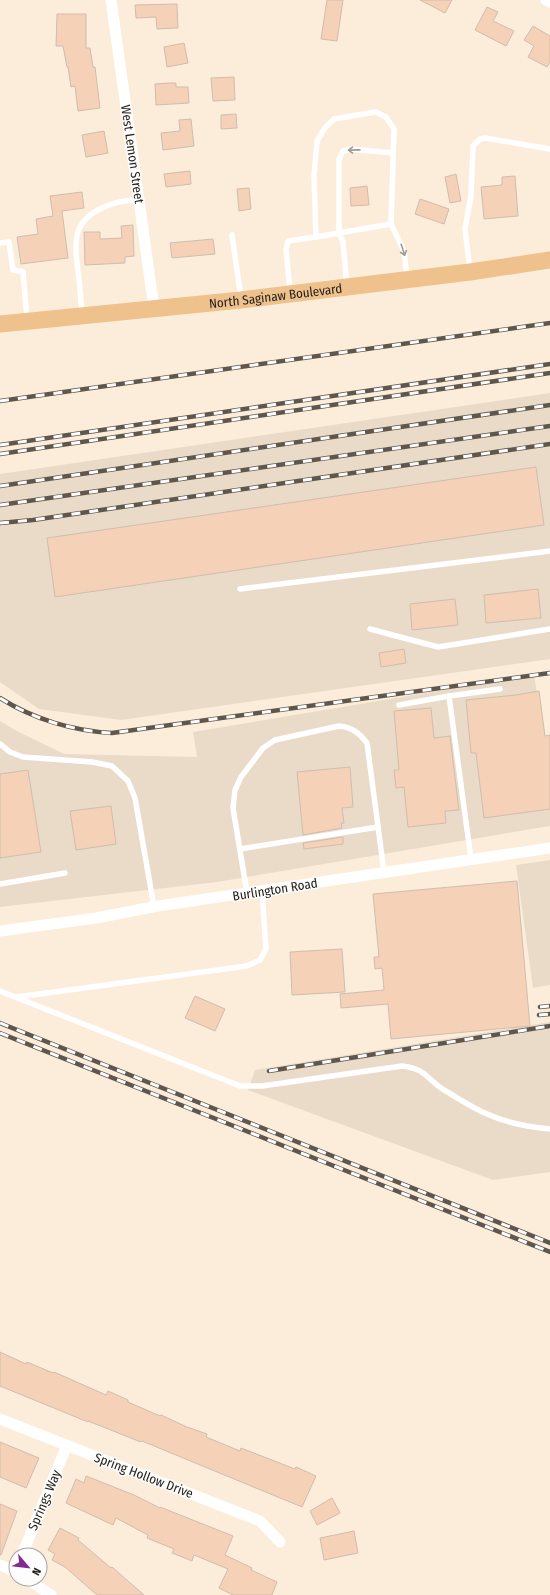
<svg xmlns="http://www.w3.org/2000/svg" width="550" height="1595" font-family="'Fira Sans Condensed',sans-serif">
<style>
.industrial{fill:#eadbc9}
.building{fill:#f4d1b7;stroke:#cfbdaf}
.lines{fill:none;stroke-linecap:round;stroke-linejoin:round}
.service{stroke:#fff;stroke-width:5.5}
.minor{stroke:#fff;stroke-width:11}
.primary{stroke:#eec18d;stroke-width:17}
.rail-casing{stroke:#5f574e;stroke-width:4.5}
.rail{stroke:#fdfdfd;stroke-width:3;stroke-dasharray:9;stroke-linecap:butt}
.oneway{stroke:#9d9b98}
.labels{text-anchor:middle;stroke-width:3;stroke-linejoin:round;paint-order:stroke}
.street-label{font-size:13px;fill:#25201a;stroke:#fdfdfd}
</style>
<rect width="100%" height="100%" fill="#fceddb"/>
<g class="industrial">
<polygon points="550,393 550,659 121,720 39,709 0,682 0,474"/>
<polygon points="534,675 550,774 550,826 217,882 0,907 0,721 15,730 64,754 197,757 193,732"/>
<polygon points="550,860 550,985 533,988 516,865"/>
<polygon points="550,1022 550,1172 493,1180 248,1090 255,1070"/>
</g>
<g class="building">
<polygon points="327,0 343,0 337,41 321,39"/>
<polygon points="420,0 452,0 445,13"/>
<polygon points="177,4 178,28 157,29 156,17 136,18 135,5"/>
<polygon points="487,7 498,12 493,21 514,31 506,46 475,30"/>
<polygon points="57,14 86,14 86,48 90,48 93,67 95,67 100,108 78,111 75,86 71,87 68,67 67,67 63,46 56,46"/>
<polygon points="533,26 550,36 550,62 547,67 528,57 534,46 524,40"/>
<polygon points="184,43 188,63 167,67 164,47"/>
<polygon points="234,77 235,100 213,101 211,78"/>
<polygon points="169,83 176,83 176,87 188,87 189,103 156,105 155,84"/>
<polygon points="236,114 237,128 221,129 221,115"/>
<polygon points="191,119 194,146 163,150 161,133 180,131 179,120"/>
<polygon points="104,131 108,153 86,157 82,135"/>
<polygon points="190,171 191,184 166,187 164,174"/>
<polygon points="456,174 461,201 450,203 445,177"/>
<polygon points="515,176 518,216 484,219 481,187 502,185 502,177"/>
<polygon points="367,186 369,205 351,206 350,188"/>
<polygon points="249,188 251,209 239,211 237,189"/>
<polygon points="82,192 84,208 62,211 68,258 21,264 17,237 38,234 36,219 53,216 50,196"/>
<polygon points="420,199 449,209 444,224 415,214"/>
<polygon points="133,225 134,256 125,257 125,263 85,265 84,232 100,232 100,239 122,238 121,226"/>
<polygon points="213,239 215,254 172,258 170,243"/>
<polygon points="536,467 544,525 55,597 47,538"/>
<polygon points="538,589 541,618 486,623 484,595"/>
<polygon points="455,599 458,625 412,630 410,604"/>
<polygon points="404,649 406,663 381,667 379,653"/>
<polygon points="539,691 545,736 550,735 550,809 484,818 476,753 471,753 466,700 516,695"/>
<polygon points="431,708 434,738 450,736 459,810 445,811 446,823 408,827 404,787 396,788 394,770 399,770 394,711"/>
<polygon points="350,767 353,807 342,808 344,823 341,823 342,828 303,835 297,772"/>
<polygon points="28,770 41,852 0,858 0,774"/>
<polygon points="111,806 116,844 76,850 70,811"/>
<polygon points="343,837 343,844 304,849 303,843"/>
<polygon points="517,881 530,1026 391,1039 388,1004 341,1008 340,994 384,990 382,968 375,969 374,957 379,957 373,894"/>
<polygon points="342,949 345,992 292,995 290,952"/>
<polygon points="195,996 225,1009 215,1031 185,1018"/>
<polygon points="0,1352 26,1364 27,1362 53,1373 54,1372 106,1395 108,1391 128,1400 128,1402 160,1416 161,1415 187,1427 207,1434 206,1437 240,1451 241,1448 295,1469 296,1467 316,1476 302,1507 142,1441 141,1442 88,1421 88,1422 0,1386"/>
<polygon points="0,1442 39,1458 26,1488 0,1477"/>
<polygon points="86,1476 134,1495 160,1508 160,1507 233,1536 225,1555 252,1568 251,1570 277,1582 272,1595 233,1595 219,1588 228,1569 194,1555 192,1561 172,1553 174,1549 147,1538 148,1535 116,1518 113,1525 66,1503 76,1479 84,1483"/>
<polygon points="332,1498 340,1513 317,1525 310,1511"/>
<polygon points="0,1504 17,1511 1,1555 0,1555"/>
<polygon points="60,1528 79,1538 78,1540 111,1568 112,1567 144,1595 97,1595 65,1567 52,1560 55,1554 48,1550"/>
<polygon points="354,1531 358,1553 324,1560 320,1538"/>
</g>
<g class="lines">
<g class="service">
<polyline points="232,235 241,298"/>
<polyline points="316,237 391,224"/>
<polyline points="0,243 9,242 13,270 23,272 27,320"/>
<polyline points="470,270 465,229 471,196 473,146 480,139 485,138 550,149"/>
<polyline points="347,286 343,242 339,233 339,159 343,151 351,149 393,153"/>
<polyline points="290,291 286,249 288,241 316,237 314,176 317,141 325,128 334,119 376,112 386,117 394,129 391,224 404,251 407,278"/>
<path d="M82,315C81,300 80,286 78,272C75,243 71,224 100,209C113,202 125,200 139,200"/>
<polyline points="240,589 550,551"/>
<polyline points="370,629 438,647 550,629"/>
<polyline points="399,705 449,696"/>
<polyline points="0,744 10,752 23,757 92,762 112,766 128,781 135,798 154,907"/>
<polyline points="240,849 378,827"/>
<polyline points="471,859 449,696 500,689"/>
<polyline points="0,884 65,873"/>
<path d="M247,893L233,808L235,790L241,777L263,748L275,740L339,726C352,727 359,733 367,743L384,872"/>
<path d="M0,991L240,1086H262L402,1066C427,1069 426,1079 444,1090C458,1098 472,1108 487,1114C507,1123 529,1127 550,1129"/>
<polyline points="17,997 247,966 260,960 266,949 262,891"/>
</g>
<g class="minor">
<polyline points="111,0 154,308"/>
<polyline points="546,0 550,2"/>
<polyline points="0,931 96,918 158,906 550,848"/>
<polyline points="0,1419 260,1521 280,1542"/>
<polyline points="22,1555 67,1445"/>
<polyline points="0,1565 16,1572"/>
<polyline points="27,1579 51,1595"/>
</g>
<path class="primary" id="s1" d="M0,324L241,300L470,272L550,260"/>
<defs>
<g id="rail">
<polyline points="0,401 550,323"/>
<polyline points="0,445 550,364"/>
<polyline points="0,454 550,373"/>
<polyline points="0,486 550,405"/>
<polyline points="0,505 550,426"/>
<polyline points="0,523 33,520 550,444"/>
<path d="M0,698C33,719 73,731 112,733L550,673"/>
<polyline points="540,1007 550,1006"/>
<polyline points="539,1015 550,1014"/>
<polyline points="0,1023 550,1243"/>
<polyline points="0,1033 550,1252"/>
<polyline points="269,1071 550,1026"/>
</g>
</defs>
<use href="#rail" class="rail-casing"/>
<use href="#rail" class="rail"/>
</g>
<defs><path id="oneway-shaft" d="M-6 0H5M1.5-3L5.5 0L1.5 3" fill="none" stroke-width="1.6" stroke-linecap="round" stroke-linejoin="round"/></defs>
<g class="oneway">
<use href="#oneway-shaft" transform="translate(354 150) rotate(179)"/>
<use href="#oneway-shaft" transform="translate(403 250) rotate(72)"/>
</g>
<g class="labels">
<g class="street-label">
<text transform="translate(133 154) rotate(82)" y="5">West Lemon Street</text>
<text dy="5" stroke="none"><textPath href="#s1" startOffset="277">North Saginaw Boulevard</textPath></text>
<text transform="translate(275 889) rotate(-9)" y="5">Burlington Road</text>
<text transform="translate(144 1475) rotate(21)" y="5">Spring Hollow Drive</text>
<text transform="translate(44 1500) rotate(-67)" y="5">Springs Way</text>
</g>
</g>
<g transform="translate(28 1567) rotate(118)"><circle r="19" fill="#fdfdfd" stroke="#a7a5a2"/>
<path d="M0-3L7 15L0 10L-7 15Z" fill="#832894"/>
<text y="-6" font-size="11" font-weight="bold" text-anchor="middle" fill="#25201a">N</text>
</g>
</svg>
